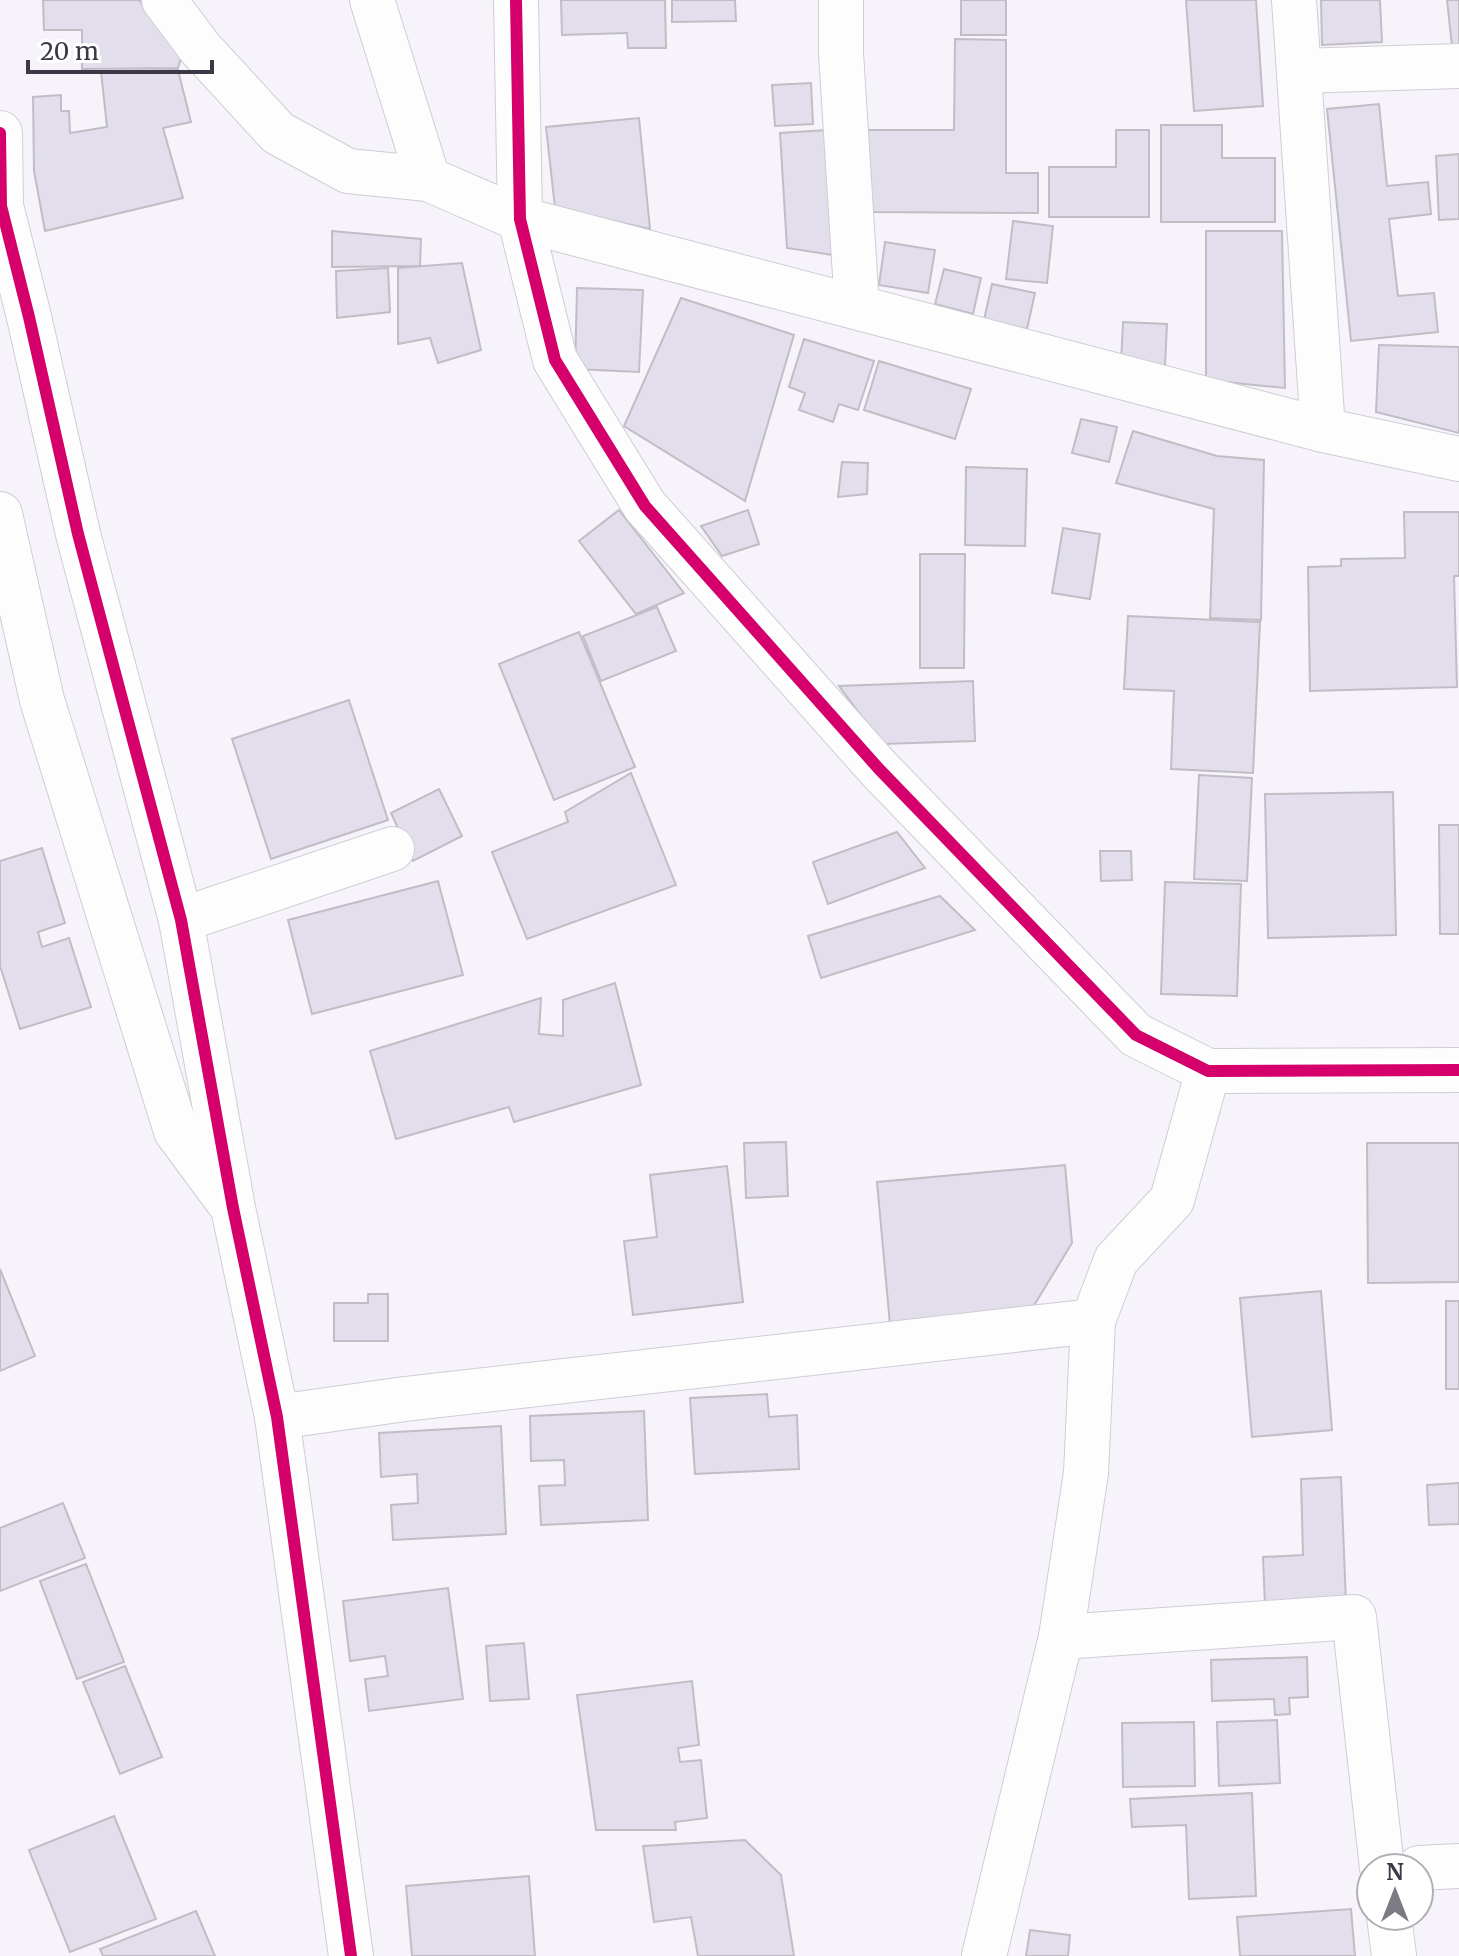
<svg xmlns="http://www.w3.org/2000/svg" width="1459" height="1956" font-family="Merriweather,serif">
<style>
.building{fill:#e3deeb;stroke:#c0bdc6;stroke-width:2}
.lines{fill:none;stroke-linecap:round;stroke-linejoin:round}
.minor-casing{stroke:#d0ccd6;stroke-width:46}
.minor{stroke:#fefdfe;stroke-width:44}
.cycleway-casing{stroke:#fff;stroke-width:17}
.cycleway{stroke:#d6006c;stroke-width:12}
</style>
<rect width="100%" height="100%" fill="#f6f4fa"/>
<g class="building">
<polygon points="43,0 139,0 182,55 178,68 82,69 82,30 44,30"/>
<polygon points="561,0 665,0 666,48 628,48 627,33 562,35"/>
<polygon points="672,0 735,0 736,21 672,22"/>
<rect x="961" y="0" width="45" height="35"/>
<polygon points="1186,0 1256,0 1263,106 1194,111"/>
<polygon points="1321,0 1380,0 1382,42 1322,45"/>
<polygon points="1447,0 1459,0 1459,45 1452,46"/>
<polygon points="955,39 1006,40 1006,173 1038,173 1038,213 865,212 865,130 954,130"/>
<polygon points="178,70 191,122 163,128 183,198 45,231 34,171 33,97 61,95 61,111 69,111 70,133 107,127 101,71"/>
<polygon points="811,83 813,124 775,126 772,85"/>
<polygon points="1379,104 1387,186 1428,182 1431,214 1389,219 1398,296 1434,293 1438,332 1351,341 1327,109"/>
<polygon points="639,118 650,229 555,208 546,127"/>
<polygon points="1161,125 1222,125 1222,158 1275,158 1275,222 1161,222"/>
<polygon points="827,130 839,256 787,248 780,133"/>
<polygon points="1116,130 1149,130 1149,217 1049,217 1049,167 1116,167"/>
<polygon points="1459,154 1459,219 1439,220 1436,156"/>
<polygon points="1013,221 1053,226 1047,283 1006,279"/>
<polygon points="332,231 421,239 420,266 332,267"/>
<polygon points="1206,231 1282,231 1285,388 1206,380"/>
<polygon points="885,242 935,250 928,293 879,285"/>
<polygon points="462,263 481,350 438,363 430,338 398,344 398,268"/>
<polygon points="388,268 390,312 337,318 336,271"/>
<polygon points="944,269 981,278 973,314 935,304"/>
<polygon points="992,284 1035,293 1027,329 984,320"/>
<polygon points="577,288 643,290 639,372 575,369"/>
<polygon points="681,298 794,335 745,501 624,426"/>
<polygon points="1123,322 1167,324 1165,366 1121,363"/>
<polygon points="804,339 874,361 858,410 839,404 833,422 799,410 805,393 789,387"/>
<polygon points="1379,345 1459,347 1459,433 1376,412"/>
<polygon points="879,361 971,389 955,439 864,410"/>
<polygon points="1081,419 1117,427 1109,462 1072,453"/>
<polygon points="1133,431 1217,456 1264,460 1261,620 1210,618 1214,509 1116,483"/>
<polygon points="842,462 868,463 867,494 838,497"/>
<polygon points="966,467 1027,469 1025,546 965,545"/>
<polygon points="619,510 684,593 636,614 579,541"/>
<polygon points="748,510 759,544 722,556 701,526"/>
<polygon points="1404,512 1459,512 1459,576 1454,576 1457,687 1310,691 1308,567 1341,566 1341,559 1405,558"/>
<polygon points="1063,528 1100,534 1090,599 1052,593"/>
<polygon points="920,554 965,554 964,668 920,668"/>
<polygon points="657,607 676,651 601,681 583,636"/>
<polygon points="1128,616 1260,622 1253,773 1171,769 1174,691 1124,689"/>
<polygon points="579,632 635,767 554,800 499,664"/>
<polygon points="973,681 975,741 882,744 839,686"/>
<polygon points="349,700 388,820 271,859 232,739"/>
<polygon points="631,773 676,885 527,939 492,852 568,822 565,812"/>
<polygon points="1199,775 1252,778 1247,881 1194,879"/>
<polygon points="439,789 462,836 413,861 391,813"/>
<polygon points="1393,792 1396,935 1268,938 1265,794"/>
<polygon points="1439,825 1459,825 1459,934 1440,934"/>
<polygon points="897,832 925,868 828,904 813,862"/>
<polygon points="42,848 65,923 38,932 42,947 69,938 91,1007 20,1029 0,966 0,861"/>
<polygon points="1100,851 1131,851 1132,880 1101,881"/>
<polygon points="438,881 463,975 312,1014 288,920"/>
<polygon points="1165,882 1241,884 1237,996 1161,994"/>
<polygon points="940,896 975,930 821,978 808,936"/>
<polygon points="615,983 641,1085 514,1122 509,1107 396,1139 370,1051 541,998 539,1034 563,1036 563,1000"/>
<polygon points="786,1142 788,1196 746,1198 744,1143"/>
<polygon points="1367,1143 1459,1143 1459,1282 1368,1283"/>
<polygon points="1065,1165 1072,1243 1030,1312 890,1325 877,1182"/>
<polygon points="727,1166 743,1302 633,1315 624,1241 657,1237 650,1175"/>
<polygon points="0,1269 35,1356 0,1371"/>
<polygon points="1321,1291 1332,1430 1252,1437 1240,1298"/>
<polygon points="368,1294 388,1294 388,1341 334,1341 334,1303 368,1303"/>
<rect x="1446" y="1301" width="13" height="88"/>
<polygon points="767,1394 769,1417 797,1415 799,1469 695,1474 690,1398"/>
<polygon points="644,1411 648,1520 541,1525 539,1486 565,1485 564,1460 531,1461 530,1416"/>
<polygon points="501,1426 506,1534 393,1540 391,1505 418,1503 417,1474 381,1477 379,1433"/>
<polygon points="1341,1477 1346,1603 1265,1606 1263,1557 1303,1555 1301,1479"/>
<polygon points="1459,1483 1459,1524 1429,1525 1427,1485"/>
<polygon points="63,1503 85,1558 0,1591 0,1528"/>
<polygon points="86,1564 124,1662 77,1679 40,1581"/>
<polygon points="448,1588 463,1699 369,1711 365,1679 388,1676 385,1656 350,1661 343,1601"/>
<polygon points="524,1643 529,1699 490,1701 486,1646"/>
<polygon points="1307,1657 1308,1697 1289,1698 1290,1714 1275,1715 1274,1699 1212,1701 1211,1660"/>
<polygon points="125,1666 162,1757 120,1774 83,1682"/>
<polygon points="692,1681 699,1745 678,1748 680,1762 701,1760 707,1818 675,1822 676,1830 596,1830 577,1695"/>
<polygon points="1277,1720 1280,1783 1219,1786 1217,1722"/>
<polygon points="1194,1722 1195,1786 1123,1787 1122,1723"/>
<polygon points="1252,1793 1256,1896 1189,1899 1186,1825 1132,1827 1130,1799"/>
<polygon points="114,1816 156,1919 70,1952 29,1850"/>
<polygon points="745,1840 781,1875 794,1956 698,1956 691,1917 654,1922 643,1846"/>
<polygon points="529,1876 535,1956 412,1956 406,1886"/>
<polygon points="1351,1909 1355,1956 1240,1956 1237,1917"/>
<polygon points="196,1911 215,1956 103,1956 100,1949"/>
<polygon points="1030,1930 1070,1935 1068,1956 1026,1956"/>
</g>
<g class="lines">
<defs>
<g id="minor">
<polyline points="164,0 200,48 278,133 348,171 428,179 520,219 1323,430 1459,459"/>
<polyline points="372,0 428,179"/>
<polyline points="516,0 520,219 555,360 645,506 879,769 1136,1035 1208,1071 1459,1070"/>
<polyline points="841,0 841,53 857,307"/>
<polyline points="1294,0 1323,430"/>
<polyline points="1299,71 1459,66"/>
<polyline points="0,133 1,206 29,317 78,534 181,920 233,1208 277,1417 351,1956"/>
<polyline points="0,514 42,700 176,1131 227,1200"/>
<polyline points="181,920 392,849"/>
<polyline points="277,1417 405,1399 1093,1321 1116,1260 1172,1200 1208,1071"/>
<polyline points="1061,1637 1354,1617 1382,1868"/>
<polyline points="1419,1868 1459,1866"/>
<polyline points="1389,1916 1394,1956"/>
<polyline points="984,1956 1061,1637 1086,1473 1093,1321"/>
</g>
</defs>
<use href="#minor" class="minor-casing"/>
<use href="#minor" class="minor"/>
<defs>
<g id="cycleway">
<polyline points="516,0 520,219 555,360 645,506 879,769 1136,1035 1208,1071 1459,1070"/>
<polyline points="0,133 1,206 29,317 78,534 181,920 233,1208 277,1417 351,1956"/>
</g>
</defs>
<use href="#cycleway" class="cycleway-casing"/>
<use href="#cycleway" class="cycleway"/>
</g>
<g transform="translate(1395 1892)"><circle r="38" fill="#ffffff" stroke="#b1afb5" stroke-width="2"/>
<path d="M0-6L14 30L0 20L-14 30Z" fill="#7e7a84"/>
<text y="-12" font-size="22" font-weight="bold" text-anchor="middle" fill="#3d3845">N</text>
</g>
<path d="M28 60v12h184v-12" fill="none" stroke="#3d3845" stroke-width="4"/>
<text x="40" y="60" font-size="24" fill="#3d3845" stroke="#ffffff" stroke-width="6" paint-order="stroke">20 m</text>
</svg>
